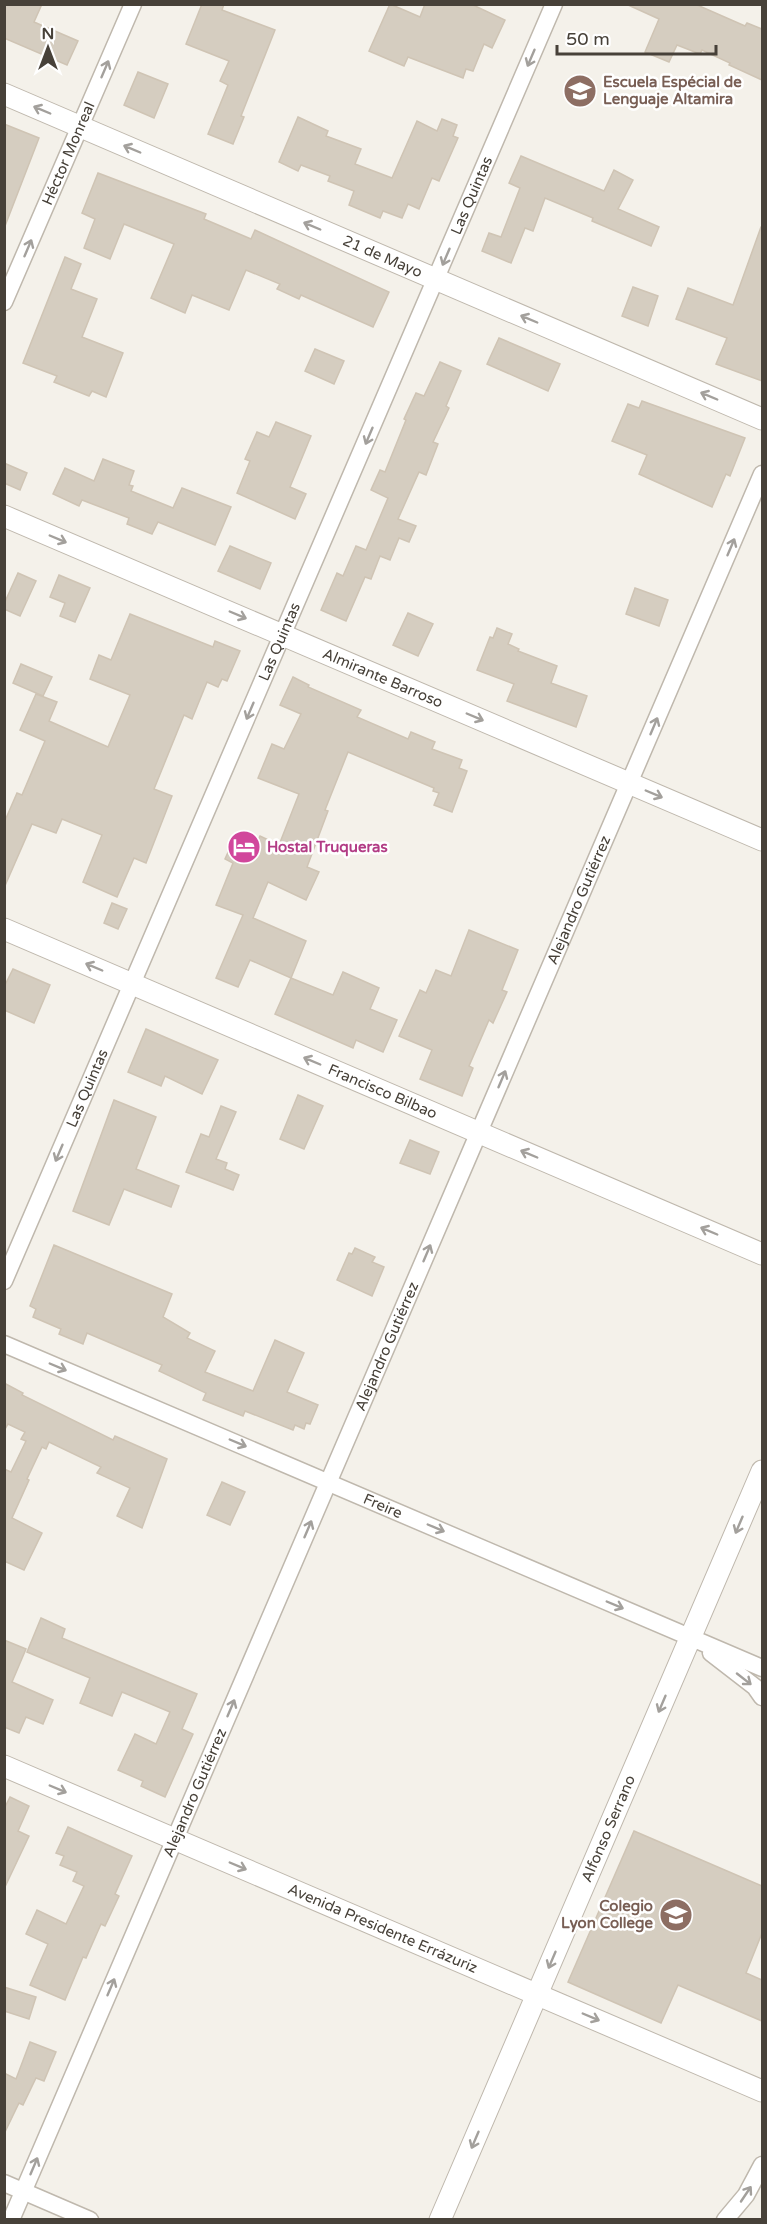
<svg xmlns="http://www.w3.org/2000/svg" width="767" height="2224" font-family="'Varela Round',sans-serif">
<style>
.building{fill:#d5cdc0;stroke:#cfc4b4;stroke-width:1.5}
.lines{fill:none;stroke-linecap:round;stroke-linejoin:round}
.minor-casing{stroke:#bfb8ad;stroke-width:19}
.tertiary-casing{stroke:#bfb8ad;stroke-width:23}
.minor{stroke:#fff;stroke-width:16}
.tertiary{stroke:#fff;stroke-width:21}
.oneway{stroke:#a3a09c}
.labels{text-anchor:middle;stroke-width:5;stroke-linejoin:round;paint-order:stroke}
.education-label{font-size:15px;font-weight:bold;fill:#785e54;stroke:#fff;text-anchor:start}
.street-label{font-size:15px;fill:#474139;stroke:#fff}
.hotel-label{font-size:15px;font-weight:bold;fill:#b23c85;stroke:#fff;text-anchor:start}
</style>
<rect width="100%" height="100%" fill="#f4f1ea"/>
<g class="building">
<polygon points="4,4 42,4 34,22 78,41 67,65 4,38"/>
<polygon points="202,4 224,4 222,10 275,30 241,116 244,117 233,144 208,134 228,85 220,81 229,61 186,44"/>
<polygon points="390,4 420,17 425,4 471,4 505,20 492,48 484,44 473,71 466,69 463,78 408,57 404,66 369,51"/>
<polygon points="626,4 695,4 745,26 747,23 762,29 762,80 729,65 730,63 702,50 700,54 677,45 669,62 645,52 659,19"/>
<polygon points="138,72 168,84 154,118 124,105"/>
<polygon points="298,117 328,131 326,136 361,149 355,164 392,178 417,121 437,131 442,119 457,125 453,136 458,138 439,181 432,178 419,209 408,204 402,218 383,211 380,218 349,205 354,191 328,181 330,176 301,165 298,171 279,162"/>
<polygon points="4,124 39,138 5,226 4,226"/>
<polygon points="521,156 604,191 614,170 633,180 618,209 659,227 651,246 592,221 593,218 545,198 533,231 525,228 511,263 482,251 489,233 501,237 520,188 509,183"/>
<polygon points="98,173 206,214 204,219 251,239 255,230 389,292 373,327 301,295 299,299 277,289 280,284 246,270 229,310 192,295 185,313 151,298 174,244 124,224 110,259 84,248 95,219 82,213"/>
<polygon points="761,227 762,227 762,381 716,364 727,338 676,319 688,288 733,305"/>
<polygon points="65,257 81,264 71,289 97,299 82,337 123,353 106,397 92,391 89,396 54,382 57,376 23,363"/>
<polygon points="633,287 658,296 648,326 622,316"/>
<polygon points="499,338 560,364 548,391 487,364"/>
<polygon points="315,349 344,361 334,384 305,371"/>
<polygon points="440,362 461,371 446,406 449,408 433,442 438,444 426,475 419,472 398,519 416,526 409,542 399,538 390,560 380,556 371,579 365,577 346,621 321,610 337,573 343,576 356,546 366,550 388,498 371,490 380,470 385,472 406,420 404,419 416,393 424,396"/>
<polygon points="642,401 745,438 730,476 726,474 712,507 639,474 647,455 612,441 628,404 639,408"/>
<polygon points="276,422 311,436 290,487 306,494 295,519 237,493 250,461 245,459 257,432 269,437"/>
<polygon points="103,459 134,471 129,485 133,486 131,491 173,508 182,488 231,507 215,545 158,522 152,534 127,524 129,518 82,500 79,506 53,494 65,468 94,481"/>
<polygon points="4,463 27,473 20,490 4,483"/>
<polygon points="230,546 271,563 260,589 218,571"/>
<polygon points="18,573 36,581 20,616 4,609 4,604"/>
<polygon points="59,575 90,588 75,622 60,616 65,603 50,597"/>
<polygon points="635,588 668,600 659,626 626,614"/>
<polygon points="408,613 433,624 418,656 393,645"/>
<polygon points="130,614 213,647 215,641 240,651 227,681 222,679 218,687 207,682 192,719 184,715 154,789 172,796 146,863 134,858 117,897 83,882 102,835 62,819 56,833 32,824 4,888 4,823 17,793 22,795 45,741 20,730 36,694 57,702 49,721 108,747 130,695 90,679 99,655 111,660"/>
<polygon points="497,628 512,634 508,644 519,649 518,651 557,666 551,683 587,696 576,727 507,701 514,684 477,670 490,637 493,638"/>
<polygon points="21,664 52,677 43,696 13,683"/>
<polygon points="293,677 309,685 308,687 361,710 357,717 408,739 411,732 435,742 432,749 462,760 459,768 467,771 452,812 434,805 439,793 433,791 434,788 348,752 325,810 328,811 307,867 319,872 306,900 268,882 253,918 306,941 291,978 250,960 238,987 216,978 243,915 216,905 233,863 225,859 236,835 256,844 260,836 279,845 299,794 258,778 272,744 284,749 301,714 280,705"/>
<polygon points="112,903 127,909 118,929 104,923"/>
<polygon points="469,930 518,950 502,990 507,992 493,1023 489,1020 469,1066 473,1068 462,1096 420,1079 432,1050 399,1036 420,990 426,993 436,970 451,976"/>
<polygon points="13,969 50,985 34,1023 4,1010 4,987"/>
<polygon points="343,972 379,988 370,1009 397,1020 383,1052 356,1040 353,1048 275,1014 291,978 333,995"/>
<polygon points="146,1029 218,1060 202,1094 165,1076 161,1086 128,1072"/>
<polygon points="298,1095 323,1106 304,1149 280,1139"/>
<polygon points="114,1100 156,1117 136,1169 179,1186 171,1207 124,1189 109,1225 73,1211"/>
<polygon points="221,1106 236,1112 216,1159 227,1163 225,1169 239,1175 233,1190 186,1172 201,1134 209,1137"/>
<polygon points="410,1140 439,1152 430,1174 400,1163"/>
<polygon points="54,1245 172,1294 163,1317 190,1333 187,1338 215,1351 205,1372 253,1391 275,1340 304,1353 287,1392 318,1405 310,1424 306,1423 304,1429 295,1425 293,1430 245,1411 243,1416 203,1400 206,1393 159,1371 162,1365 87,1333 83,1344 59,1334 61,1329 33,1317 36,1309 30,1306"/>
<polygon points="355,1248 375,1257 372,1262 384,1267 372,1296 337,1280 349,1253 352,1254"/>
<polygon points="4,1383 23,1393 22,1395 113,1440 115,1436 167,1459 142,1528 117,1516 130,1488 97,1473 101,1467 49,1442 46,1449 42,1447 27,1479 29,1480 12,1518 42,1533 24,1570 4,1561 4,1469 11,1472 26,1441 21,1439 25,1432 8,1424 4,1431"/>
<polygon points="222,1482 245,1492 230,1525 207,1515"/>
<polygon points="41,1618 65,1629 62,1638 197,1694 182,1729 193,1734 165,1797 141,1786 143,1781 118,1770 135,1734 156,1744 170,1712 122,1692 112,1716 80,1703 90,1678 27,1652"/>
<polygon points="4,1640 26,1649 12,1682 53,1700 43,1724 26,1717 19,1733 4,1727"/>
<polygon points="10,1797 29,1806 18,1831 29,1836 4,1889 4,1809"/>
<polygon points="68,1827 132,1856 115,1894 119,1896 105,1926 101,1924 86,1958 83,1957 65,2000 30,1985 48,1944 26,1934 37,1910 66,1924 84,1886 73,1881 77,1872 60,1865 64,1856 56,1853"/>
<polygon points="634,1831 762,1886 762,1933 746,1973 762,1980 762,2021 678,1985 661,2023 568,1982"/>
<polygon points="4,1987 36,1997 29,2019 4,2011"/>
<polygon points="30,2042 56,2052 44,2081 36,2078 23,2105 19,2103 4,2134 4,2073 16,2079"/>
</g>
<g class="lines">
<defs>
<g id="minor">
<path id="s1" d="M4,302L133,4"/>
<path id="s2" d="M4,1281L554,4"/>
<path id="s3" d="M4,1344L762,1668"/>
<polyline points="711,1653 755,1687 762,1697"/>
<polyline points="4,2183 90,2220"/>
<path id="s4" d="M11,2220L762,474"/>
<polyline points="725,2220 746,2195 762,2165"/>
</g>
<g id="tertiary">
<path id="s5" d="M4,94L762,419"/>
<path id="s6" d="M4,516L762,840"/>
<path id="s7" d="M4,929L762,1254"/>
<path id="s8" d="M4,1766L762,2091"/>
<path id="s9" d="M440,2220L762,1471"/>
</g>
</defs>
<use href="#minor" class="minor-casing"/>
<use href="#tertiary" class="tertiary-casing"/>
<use href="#minor" class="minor"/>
<use href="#tertiary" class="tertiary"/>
</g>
<defs><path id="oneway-shaft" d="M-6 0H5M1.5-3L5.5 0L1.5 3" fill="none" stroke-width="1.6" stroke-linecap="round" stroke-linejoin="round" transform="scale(1.5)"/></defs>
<g class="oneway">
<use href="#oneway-shaft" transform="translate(531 58) rotate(113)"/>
<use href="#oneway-shaft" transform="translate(105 69) rotate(-67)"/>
<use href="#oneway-shaft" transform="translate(42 110) rotate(-157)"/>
<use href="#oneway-shaft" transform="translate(132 149) rotate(-157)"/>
<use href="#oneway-shaft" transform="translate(312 226) rotate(-157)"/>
<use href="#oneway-shaft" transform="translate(28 248) rotate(-67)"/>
<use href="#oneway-shaft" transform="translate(446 257) rotate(113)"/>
<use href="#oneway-shaft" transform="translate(529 319) rotate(-157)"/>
<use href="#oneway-shaft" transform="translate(709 396) rotate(-157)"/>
<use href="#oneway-shaft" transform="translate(369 436) rotate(113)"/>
<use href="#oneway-shaft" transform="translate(58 539) rotate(23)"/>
<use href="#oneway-shaft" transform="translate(731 547) rotate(-67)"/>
<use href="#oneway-shaft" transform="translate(238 615) rotate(23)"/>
<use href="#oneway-shaft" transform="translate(250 711) rotate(113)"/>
<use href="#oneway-shaft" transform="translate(475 717) rotate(23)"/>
<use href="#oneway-shaft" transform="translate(654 726) rotate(-67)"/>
<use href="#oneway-shaft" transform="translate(654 794) rotate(23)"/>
<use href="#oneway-shaft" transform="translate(94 967) rotate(-157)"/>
<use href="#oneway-shaft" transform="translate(312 1061) rotate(-157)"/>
<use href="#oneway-shaft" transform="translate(502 1079) rotate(-67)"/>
<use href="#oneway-shaft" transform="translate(59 1153) rotate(113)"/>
<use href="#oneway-shaft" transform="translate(529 1154) rotate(-157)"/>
<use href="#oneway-shaft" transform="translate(709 1231) rotate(-157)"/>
<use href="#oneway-shaft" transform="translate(427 1253) rotate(-67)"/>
<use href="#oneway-shaft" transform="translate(58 1367) rotate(23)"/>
<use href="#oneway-shaft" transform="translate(238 1443) rotate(23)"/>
<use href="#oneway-shaft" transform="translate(739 1525) rotate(113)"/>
<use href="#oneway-shaft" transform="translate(436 1528) rotate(23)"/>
<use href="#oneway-shaft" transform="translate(308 1529) rotate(-67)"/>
<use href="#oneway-shaft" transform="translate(615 1605) rotate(23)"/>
<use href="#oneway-shaft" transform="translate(744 1679) rotate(38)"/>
<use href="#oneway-shaft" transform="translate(662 1704) rotate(113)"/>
<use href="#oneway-shaft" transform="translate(231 1708) rotate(-67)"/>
<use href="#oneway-shaft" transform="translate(58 1789) rotate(23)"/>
<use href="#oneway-shaft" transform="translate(238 1866) rotate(23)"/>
<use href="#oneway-shaft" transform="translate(552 1960) rotate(113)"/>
<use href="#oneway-shaft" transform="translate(111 1987) rotate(-67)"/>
<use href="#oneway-shaft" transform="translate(591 2017) rotate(23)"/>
<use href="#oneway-shaft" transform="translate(475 2140) rotate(113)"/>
<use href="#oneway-shaft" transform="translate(34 2166) rotate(-67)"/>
<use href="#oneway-shaft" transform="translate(746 2194) rotate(-56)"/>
</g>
<defs>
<symbol id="school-disc" viewBox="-11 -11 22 22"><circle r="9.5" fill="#8d6e63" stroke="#fff"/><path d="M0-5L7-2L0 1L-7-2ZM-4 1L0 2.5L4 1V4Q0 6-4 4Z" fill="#fff"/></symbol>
<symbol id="hotel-disc" viewBox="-11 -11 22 22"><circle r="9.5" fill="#d1479c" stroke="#fff"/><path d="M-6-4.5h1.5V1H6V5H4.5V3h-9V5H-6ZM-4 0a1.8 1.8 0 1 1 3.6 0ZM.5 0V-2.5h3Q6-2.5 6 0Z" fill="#fff"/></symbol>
</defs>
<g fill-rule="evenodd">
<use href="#school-disc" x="561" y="72" width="38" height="38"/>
<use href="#hotel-disc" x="225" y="828" width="38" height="38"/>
<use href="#school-disc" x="657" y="1896" width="38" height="38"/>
</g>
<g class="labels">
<g class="education-label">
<text x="603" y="87">Escuela Espécial de<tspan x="603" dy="17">Lenguaje Altamira</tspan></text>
<text x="653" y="1911" text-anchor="end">Colegio<tspan x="653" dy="17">Lyon College</tspan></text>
</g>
<g class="street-label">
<text dy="5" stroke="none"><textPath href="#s1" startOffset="162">Héctor Monreal</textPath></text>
<text dy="5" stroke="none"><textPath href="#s2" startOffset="1182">Las Quintas</textPath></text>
<text dy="5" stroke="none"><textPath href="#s5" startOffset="412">21 de Mayo</textPath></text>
<text dy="5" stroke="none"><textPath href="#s2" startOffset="696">Las Quintas</textPath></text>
<text dy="5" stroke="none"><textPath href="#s6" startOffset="412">Almirante Barroso</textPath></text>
<text dy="5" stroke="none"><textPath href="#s4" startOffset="1437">Alejandro Gutiérrez</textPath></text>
<text dy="5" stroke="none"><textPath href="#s2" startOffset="210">Las Quintas</textPath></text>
<text dy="5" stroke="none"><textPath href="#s7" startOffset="412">Francisco Bilbao</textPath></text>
<text dy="5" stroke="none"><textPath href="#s4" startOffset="951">Alejandro Gutiérrez</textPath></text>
<text dy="5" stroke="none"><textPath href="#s3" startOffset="412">Freire</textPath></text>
<text dy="5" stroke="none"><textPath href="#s4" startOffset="465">Alejandro Gutiérrez</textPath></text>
<text dy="5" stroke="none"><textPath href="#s9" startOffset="426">Alfonso Serrano</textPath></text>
<text dy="5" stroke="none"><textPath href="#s8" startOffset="412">Avenida Presidente Errázuriz</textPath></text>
</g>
<g class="hotel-label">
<text x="267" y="852">Hostal Truqueras</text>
</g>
</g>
<rect width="767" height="2224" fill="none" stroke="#474139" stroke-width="12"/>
<g transform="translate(48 48)" stroke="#ffffff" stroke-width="4.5" paint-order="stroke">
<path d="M0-4.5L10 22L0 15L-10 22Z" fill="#474139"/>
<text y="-9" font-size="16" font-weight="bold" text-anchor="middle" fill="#474139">N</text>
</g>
<path d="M557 45v9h159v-9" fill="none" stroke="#474139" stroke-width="3"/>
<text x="566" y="45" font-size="18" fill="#474139" stroke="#ffffff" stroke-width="4.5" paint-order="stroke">50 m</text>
</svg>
